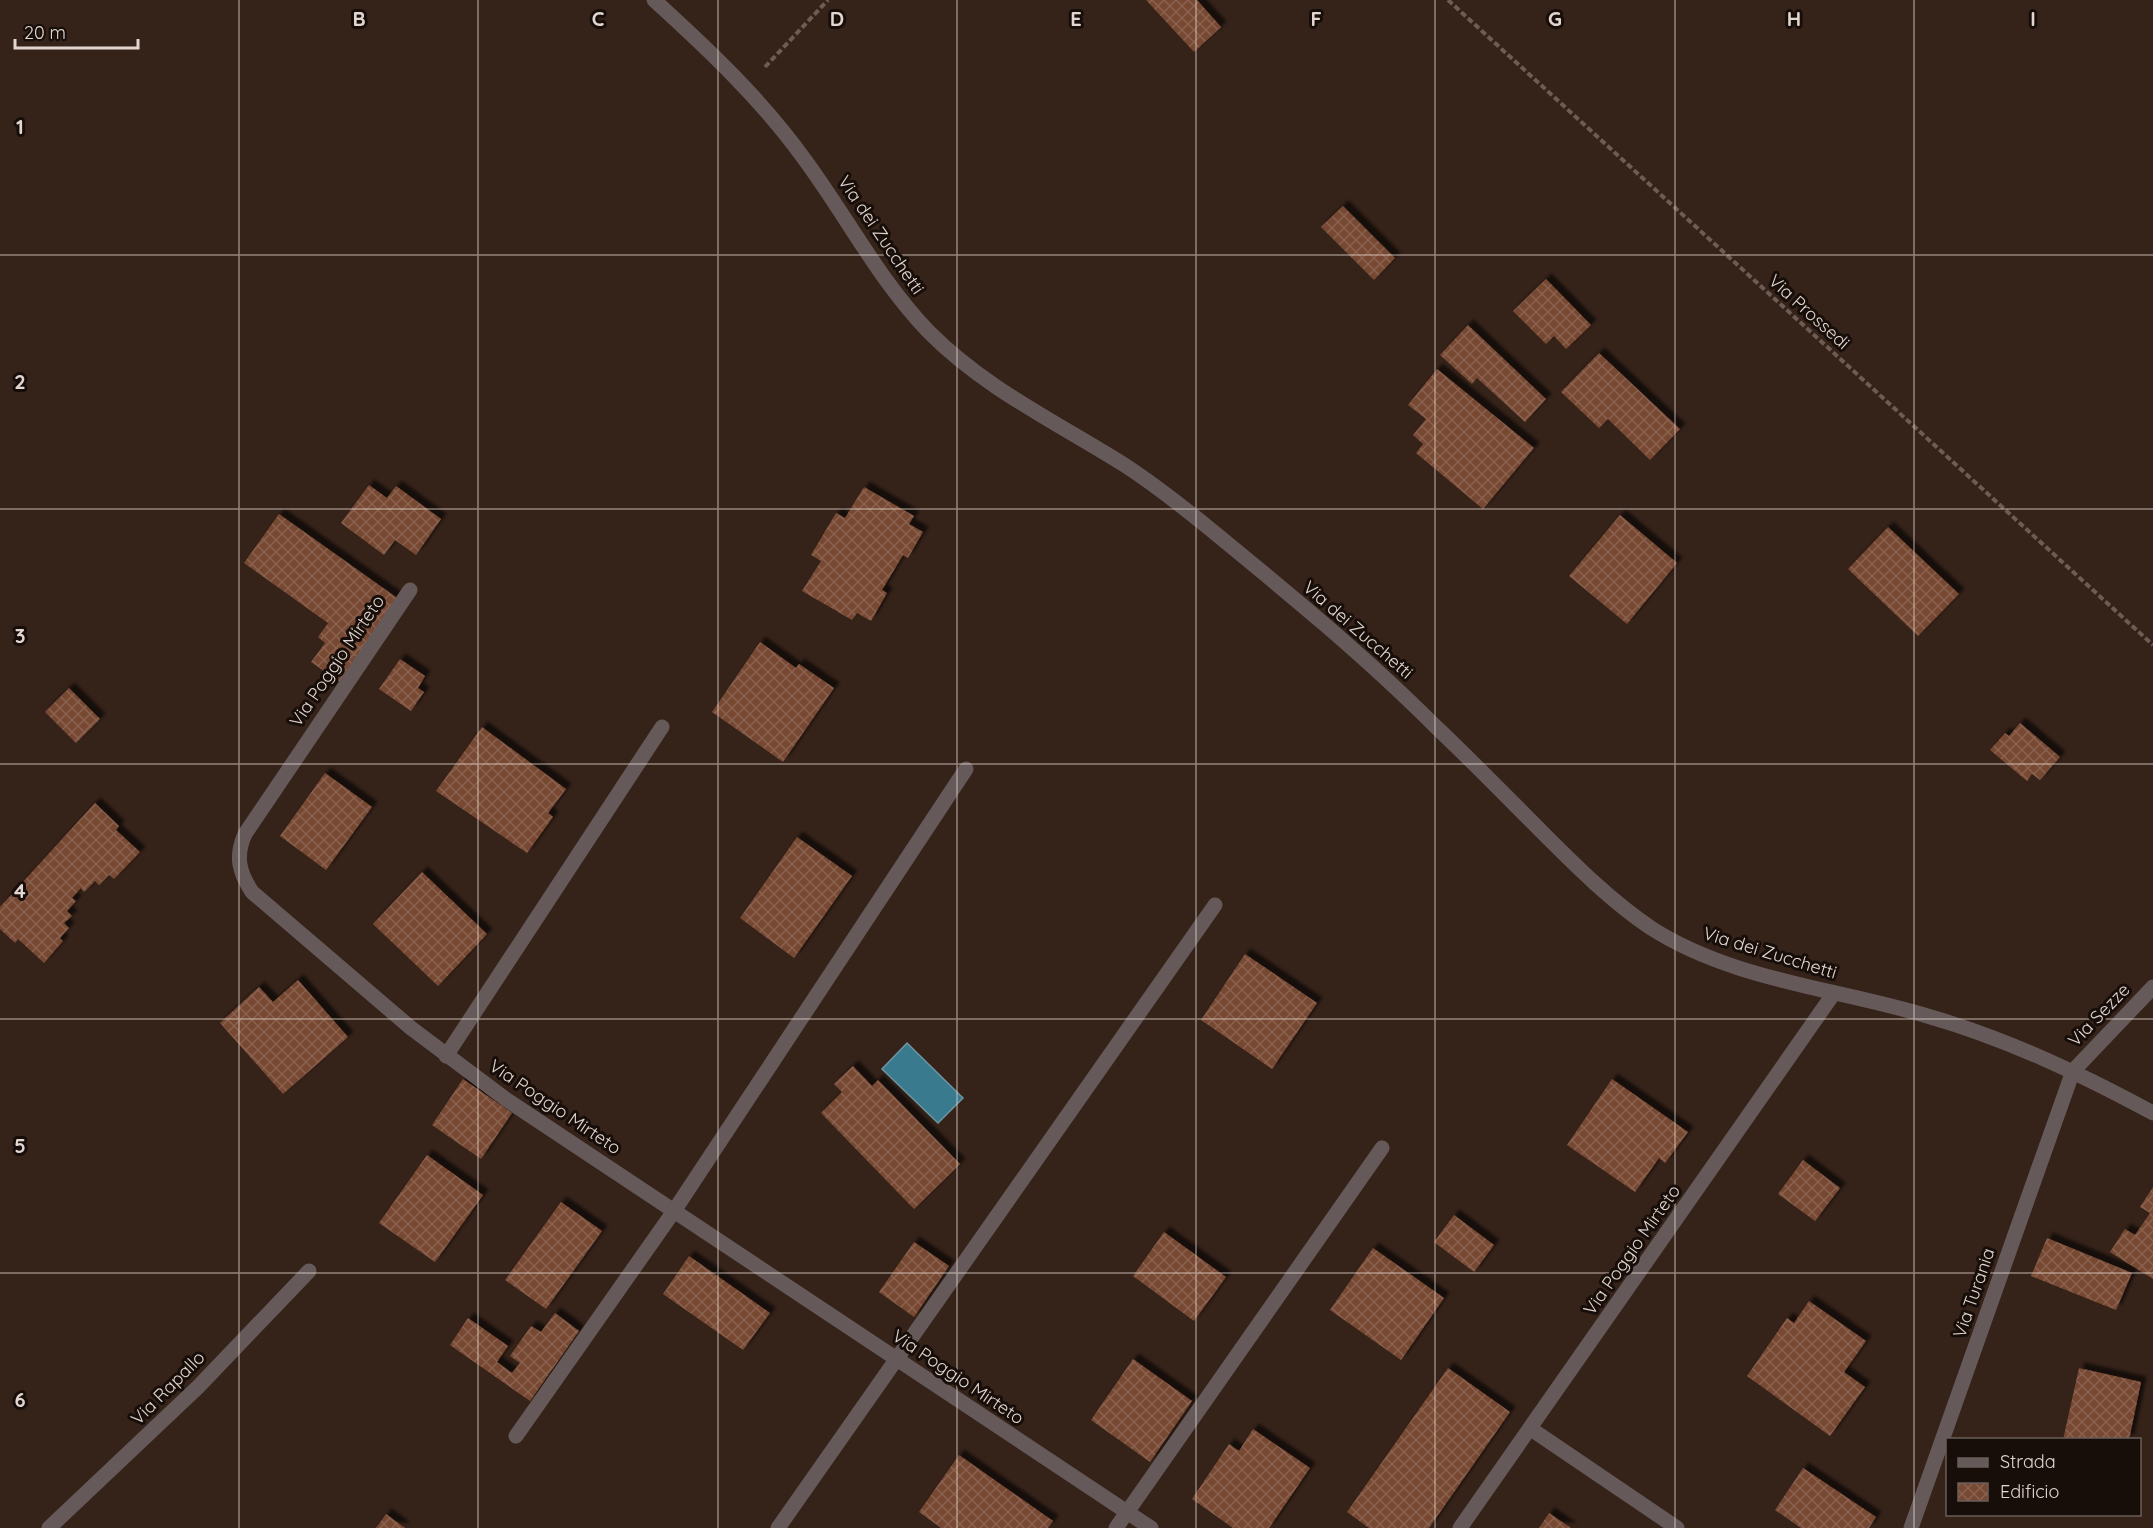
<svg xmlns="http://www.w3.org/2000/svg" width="2153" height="1528" font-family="Quicksand,sans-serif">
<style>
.water{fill:#3a7a8e;stroke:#6d96a2;stroke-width:1.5}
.building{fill:url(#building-cross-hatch);filter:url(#shadow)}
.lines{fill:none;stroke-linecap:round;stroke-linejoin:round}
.path{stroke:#6d5c54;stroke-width:4;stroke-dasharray:6 3;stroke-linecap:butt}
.minor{stroke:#655a59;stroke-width:15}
.grid{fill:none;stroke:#e3d6d0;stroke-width:1.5;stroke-opacity:0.55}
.labels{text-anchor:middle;stroke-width:6;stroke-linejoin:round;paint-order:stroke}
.street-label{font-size:18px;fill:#e3d6d0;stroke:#170e0a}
.grid-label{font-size:20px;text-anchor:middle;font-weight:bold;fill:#e3d6d0;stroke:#170e0a;stroke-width:6;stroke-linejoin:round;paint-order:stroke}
</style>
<defs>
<pattern id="building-cross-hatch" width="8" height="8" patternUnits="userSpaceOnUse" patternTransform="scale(1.5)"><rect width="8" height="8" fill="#774932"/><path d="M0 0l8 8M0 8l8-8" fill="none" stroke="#8a624f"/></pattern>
<filter id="shadow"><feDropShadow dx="5.5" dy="-5.5" stdDeviation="1.5" flood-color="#0009"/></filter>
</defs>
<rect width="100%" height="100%" fill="#352219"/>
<polygon class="water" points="907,1043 963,1098 938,1123 882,1069"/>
<g class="building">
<polygon points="1146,0 1197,0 1221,27 1194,52"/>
<polygon points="1343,206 1395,258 1374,280 1321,227"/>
<polygon points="1546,279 1591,325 1566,349 1554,336 1546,344 1513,311"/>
<polygon points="1468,325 1546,399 1525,422 1477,378 1472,384 1440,355"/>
<polygon points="1599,353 1680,429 1650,460 1608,419 1599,428 1561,392"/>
<polygon points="1437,369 1534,448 1483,509 1416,453 1423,444 1413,435 1426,419 1408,405"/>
<polygon points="369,485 387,498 396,486 441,519 416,555 395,540 384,555 341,523"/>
<polygon points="864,487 914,516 909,524 923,532 908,558 903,555 882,590 887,593 871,621 857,613 852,620 802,591 821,561 811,555 836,513 845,518"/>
<polygon points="279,514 400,600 341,683 311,662 325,643 318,637 328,623 244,563"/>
<polygon points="1620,515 1677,563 1627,624 1569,576"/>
<polygon points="1888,527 1959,594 1918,636 1848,569"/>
<polygon points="760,642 796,668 799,664 834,688 783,762 712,712"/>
<polygon points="400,659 425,676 418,688 424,692 411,711 379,689"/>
<polygon points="69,688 100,719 76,743 45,712"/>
<polygon points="2020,723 2060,757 2040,780 2032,774 2027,781 1990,750 2005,733 2009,736"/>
<polygon points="482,727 566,789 548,813 553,817 527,853 436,791"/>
<polygon points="325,773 372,807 326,870 280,836"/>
<polygon points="95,803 119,826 116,830 140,852 114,879 109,875 99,885 95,881 84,892 81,888 72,898 76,901 67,911 72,916 64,923 69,928 60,938 63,941 44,963 18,939 15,943 0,929 0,907"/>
<polygon points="797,837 852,876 794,958 740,918"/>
<polygon points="422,872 487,934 438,986 373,924"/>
<polygon points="1245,954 1317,1003 1272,1069 1201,1020"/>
<polygon points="298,980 348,1037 283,1094 220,1023 259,987 273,1002"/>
<polygon points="853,1066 872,1086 878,1080 960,1164 914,1209 821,1113 842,1092 834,1084"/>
<polygon points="463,1079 512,1113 481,1159 432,1125"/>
<polygon points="1612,1079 1688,1132 1665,1163 1659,1158 1635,1192 1567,1145"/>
<polygon points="427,1155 483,1195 435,1262 379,1223"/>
<polygon points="1803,1160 1840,1188 1815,1221 1778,1194"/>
<polygon points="2153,1187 2153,1279 2110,1252 2125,1229 2135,1235 2150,1213 2140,1207"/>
<polygon points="561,1202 602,1231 546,1309 505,1280"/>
<polygon points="1454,1215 1494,1245 1474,1272 1434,1242"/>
<polygon points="1164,1232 1226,1277 1194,1321 1133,1276"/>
<polygon points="2047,1238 2132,1273 2116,1310 2031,1276"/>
<polygon points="914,1242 949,1266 914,1317 879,1292"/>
<polygon points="1373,1248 1444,1298 1401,1360 1330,1310"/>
<polygon points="689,1256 770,1313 743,1350 663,1294"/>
<polygon points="1809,1301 1866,1341 1844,1372 1865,1387 1830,1436 1747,1376 1787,1318 1794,1323"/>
<polygon points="555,1313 579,1331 530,1401 450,1345 468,1318 508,1346 497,1362 512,1373 520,1363 510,1356 531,1326 541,1332"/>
<polygon points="1133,1359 1192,1401 1150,1462 1091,1420"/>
<polygon points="1448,1368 1510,1412 1429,1528 1369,1528 1347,1512"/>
<polygon points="2079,1368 2141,1382 2129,1440 2063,1440"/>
<polygon points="1253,1429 1310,1468 1269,1528 1233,1528 1192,1499 1229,1444 1239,1451"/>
<polygon points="959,1455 1053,1521 1048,1528 941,1528 919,1512"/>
<polygon points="1803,1468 1876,1517 1869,1528 1801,1528 1775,1510"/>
<polygon points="1549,1513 1571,1528 1539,1528"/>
<polygon points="386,1514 405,1528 376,1528"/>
</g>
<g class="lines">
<g class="path">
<polyline points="1448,0 2153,645"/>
<polyline points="765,67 828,0"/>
</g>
<g class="minor">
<path d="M654,0C709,50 762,100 805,160C847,217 879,280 928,331C985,389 1058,423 1126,466C1155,485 1183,507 1210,529C1287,592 1364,655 1434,725C1471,760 1507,797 1543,833C1577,867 1611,901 1651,928C1732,980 1834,988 1924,1015C2005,1038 2079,1073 2153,1113"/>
<path d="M410,590L245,834C235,856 239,872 252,892L411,1028L507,1100L1151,1528"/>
<polyline points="446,1056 662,727"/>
<polyline points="1531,1429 1677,1528"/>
<polyline points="516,1436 674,1211 966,769"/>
<polyline points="49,1528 198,1387 309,1271"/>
<polyline points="778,1528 1215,905"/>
<polyline points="1116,1528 1382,1148"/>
<polyline points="1460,1528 1834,993"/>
<polyline points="1911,1528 2073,1071 2153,987"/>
</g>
</g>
<path class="grid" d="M239,0V1528M478,0V1528M718,0V1528M957,0V1528M1196,0V1528M1435,0V1528M1675,0V1528M1914,0V1528M0,255H2153M0,509H2153M0,764H2153M0,1019H2153M0,1273H2153"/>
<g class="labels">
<g class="street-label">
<text transform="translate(881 235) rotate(56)" y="6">Via dei Zucchetti</text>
<text transform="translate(1809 312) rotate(42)" y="6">Via Prossedi</text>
<text transform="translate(1358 630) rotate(41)" y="6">Via dei Zucchetti</text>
<text transform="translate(337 661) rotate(-56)" y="6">Via Poggio Mirteto</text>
<text transform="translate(1770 953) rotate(17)" y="6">Via dei Zucchetti</text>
<text transform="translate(2099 1015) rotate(-46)" y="6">Via Sezze</text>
<text transform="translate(555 1107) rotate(34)" y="6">Via Poggio Mirteto</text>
<text transform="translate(1632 1250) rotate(-55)" y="6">Via Poggio Mirteto</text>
<text transform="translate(1974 1293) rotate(-71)" y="6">Via Turania</text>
<text transform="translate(958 1377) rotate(34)" y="6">Via Poggio Mirteto</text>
<text transform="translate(168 1388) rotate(-45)" y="6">Via Rapallo</text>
</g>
</g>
<g class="grid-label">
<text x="359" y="26">B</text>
<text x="598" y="26">C</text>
<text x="837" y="26">D</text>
<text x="1076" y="26">E</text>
<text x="1316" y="26">F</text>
<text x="1555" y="26">G</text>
<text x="1794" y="26">H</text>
<text x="2033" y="26">I</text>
<text x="20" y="134">1</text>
<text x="20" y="389">2</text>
<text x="20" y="643">3</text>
<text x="20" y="898">4</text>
<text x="20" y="1153">5</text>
<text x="20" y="1407">6</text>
</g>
<rect x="1946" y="1438" width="195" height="78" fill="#170e0a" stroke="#695e59" stroke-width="1.5"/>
<rect x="1958" y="1458" width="30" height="9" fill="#655a59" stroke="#695e59" stroke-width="1.5"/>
<text x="2000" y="1468" font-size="18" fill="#e3d6d0">Strada</text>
<rect x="1958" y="1483" width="30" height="18" fill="url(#building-cross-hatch)" stroke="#695e59" stroke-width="1.5"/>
<text x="2000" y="1498" font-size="18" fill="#e3d6d0">Edificio</text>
<path d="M15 39v9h123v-9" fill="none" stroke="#e3d6d0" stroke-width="3"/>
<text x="24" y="39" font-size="18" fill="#e3d6d0" stroke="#170e0a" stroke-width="4.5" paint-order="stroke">20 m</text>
</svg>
